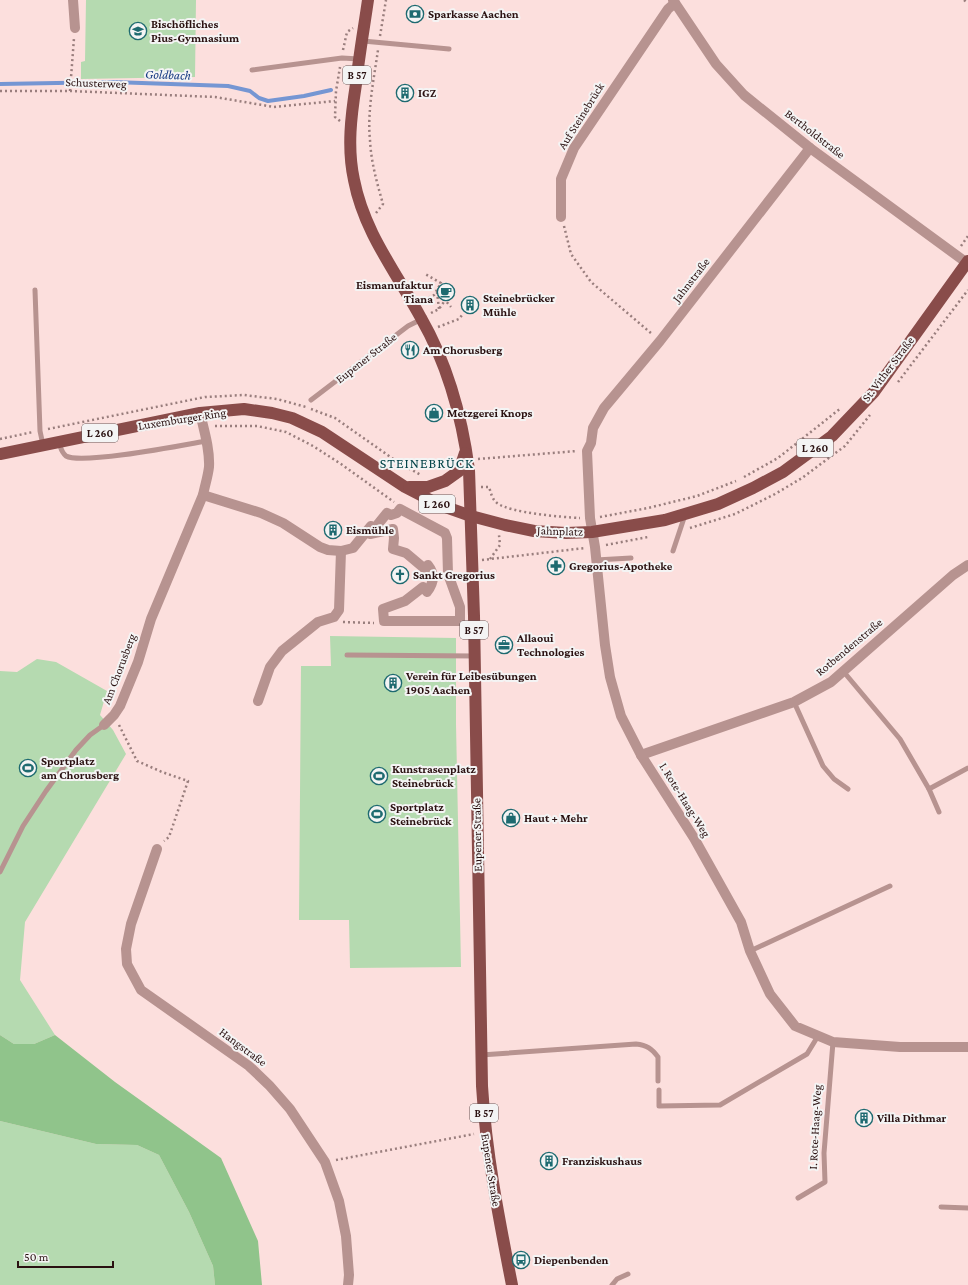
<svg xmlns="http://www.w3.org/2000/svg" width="968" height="1285" font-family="'Crimson Pro',serif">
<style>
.green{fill:#b5dab0}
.forest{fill:#90c48b}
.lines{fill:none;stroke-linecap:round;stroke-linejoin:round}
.stream{stroke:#7596d3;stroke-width:4}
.path{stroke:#997e7d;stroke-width:2.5;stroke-dasharray:2 3;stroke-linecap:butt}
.lane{stroke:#b79390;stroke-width:5}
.street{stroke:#b79390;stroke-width:10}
.primary{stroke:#894c4a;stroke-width:12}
.labels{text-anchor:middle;stroke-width:4;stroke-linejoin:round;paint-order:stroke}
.shield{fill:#f4f4f4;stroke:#675555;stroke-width:1}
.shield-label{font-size:11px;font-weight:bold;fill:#2a1111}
.poi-label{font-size:12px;font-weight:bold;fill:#2a1111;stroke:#f4f4f4;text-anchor:start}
.street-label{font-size:12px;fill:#2a1111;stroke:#f4f4f4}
.water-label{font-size:13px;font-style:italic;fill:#163a82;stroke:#f4f4f4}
.quarter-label{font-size:14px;letter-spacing:1px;fill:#004247;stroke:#f4f4f4}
</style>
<rect width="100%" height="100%" fill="#fcdfdd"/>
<g class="green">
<polygon points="86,0 196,0 195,77 81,79 81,62 85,61"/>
<polygon points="330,636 456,638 456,724 461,967 350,968 349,920 299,920 301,666 331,666"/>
<polygon points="37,659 56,662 107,691 100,715 113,730 126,754 25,922 20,980 55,1035 34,1044 14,1044 0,1035 0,671 17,672"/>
<polygon points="0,1121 96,1144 137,1145 159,1155 189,1212 213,1266 215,1285 0,1285"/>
</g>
<polygon class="forest" points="0,1035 14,1044 34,1044 55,1035 115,1082 221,1158 258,1241 262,1285 215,1285 213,1266 189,1212 159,1155 137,1145 96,1144 0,1121"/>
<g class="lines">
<polyline class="stream" points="0,84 113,82 228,86 250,91 259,98 268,101 304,96 331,90"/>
<g class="path">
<polyline points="964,0 968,3"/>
<polyline points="380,36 386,0"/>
<polyline points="343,50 347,32 353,28"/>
<polyline points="0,91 70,91 215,97 274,107 335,101"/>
<polyline points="70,91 74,38"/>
<polyline points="340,121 335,117 336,91 340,67"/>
<path d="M376,213L383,204C377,183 371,162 370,140C367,112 374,78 378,50"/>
<polyline points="564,226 571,254 591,282 652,334"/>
<polyline points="961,246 968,236"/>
<polyline points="437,291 451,307"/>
<polyline points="437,292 439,309"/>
<polyline points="424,300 434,295 441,283 425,274"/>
<polyline points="431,313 439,309 446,299"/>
<polyline points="438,327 459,319 462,315"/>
<polyline points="898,382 968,290"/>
<polyline points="311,409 335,418 399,463 421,475"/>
<polyline points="215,426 257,426 286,432 313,446 341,464 394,502"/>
<polyline points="48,429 205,397 244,395 277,399 306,407"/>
<polyline points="0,439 33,432"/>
<polyline points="478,459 577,451"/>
<polyline points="744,477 778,458 841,408"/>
<path d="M481,487H489C491,493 492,499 497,503C510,513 562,517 580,518"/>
<polyline points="600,517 648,508 697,496 736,481"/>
<polyline points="690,528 735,514 775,494 802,478 845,446 870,415"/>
<polyline points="606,545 648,537"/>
<polyline points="490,559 500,545 499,535"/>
<polyline points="482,560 585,548"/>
<polyline points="343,622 374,623"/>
<polyline points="119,725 137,761 162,772 188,781 169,837 164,841"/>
<polyline points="336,1160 474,1134"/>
</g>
<g class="lane">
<polyline points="363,41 449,49"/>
<polyline points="252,70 342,58 359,59"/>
<polyline points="35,290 40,431 43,445"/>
<polyline points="311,400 408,326 422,319"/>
<path d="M59,443C61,448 61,452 66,456C82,465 183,445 206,441"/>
<polyline points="673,551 685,515"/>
<polyline points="596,560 631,558"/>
<polyline points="347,655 475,656"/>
<polyline points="843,671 900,739 929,789 939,812"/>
<polyline points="794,702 823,766 834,779 848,789"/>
<polyline points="929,789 968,768"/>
<polyline points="0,872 23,826 46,791 76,750 90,735 104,725"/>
<polyline points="750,951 890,886"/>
<path d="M481,1055L636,1044C647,1045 652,1049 658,1057V1081"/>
<polyline points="659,1090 659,1106 720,1105 807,1054 818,1036"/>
<polyline points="798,1198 825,1182 824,1153 833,1042"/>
<polyline points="941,1207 968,1208"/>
<polyline points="612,1285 617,1279 628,1274"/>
</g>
<g class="street">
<polyline points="73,0 75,28"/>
<polyline points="673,0 716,64 744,95 810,148 967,263"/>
<polyline points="810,148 660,341 604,408 593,428 591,443 587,451 590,518 595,547 605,645 610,677 621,716 641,755 694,838 741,922 750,951 770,994 795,1026 833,1042 900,1047 968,1047"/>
<polyline points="561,217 561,179 574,148 668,9 675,3"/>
<polyline points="203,495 261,513 283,523 320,547 328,550 341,551 353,548 371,526"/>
<path d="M400,509L445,533L447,538L448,574L460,607V621H384L383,609L405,601L423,587L427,592C434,583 435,574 428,565L425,569L406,553L393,549L394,538L393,529L370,534L387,513L391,515L397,513Z"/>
<polyline points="258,701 270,667 282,651 318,622 334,617 339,610 341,551"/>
<path d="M104,725L114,715L120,706L138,662L151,619L203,495C205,485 208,476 209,467C210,449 204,430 200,413"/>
<polyline points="641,755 794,702 831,682 953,575 968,565"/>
<polyline points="157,849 131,924 126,949 127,964 141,990 249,1066 269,1085 290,1109 325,1162 339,1201 346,1236 349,1275 348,1285"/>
</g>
<g class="primary">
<path d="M368,0C364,28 359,56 356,84C351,116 347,148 354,180C364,232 396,272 421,318C448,365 462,417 469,470L474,616L482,1086C486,1153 499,1219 512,1285"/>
<polyline points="0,454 200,413 244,409 272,413 292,418 322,432 405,487 440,505 471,516 505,525 534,531 566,533 592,532 665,520 718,504 753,488 783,472 832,436 874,392 968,261"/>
<polyline points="409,487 428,487 445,481 459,471 465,453"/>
</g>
</g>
<defs>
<symbol id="bank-ring" viewBox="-11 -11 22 22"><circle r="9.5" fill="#f4f4f4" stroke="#1e6a70" stroke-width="1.5"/><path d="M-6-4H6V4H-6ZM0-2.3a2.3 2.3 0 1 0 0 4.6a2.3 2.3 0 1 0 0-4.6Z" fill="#1e6a70"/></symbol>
<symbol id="school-ring" viewBox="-11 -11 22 22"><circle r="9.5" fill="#f4f4f4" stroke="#1e6a70" stroke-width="1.5"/><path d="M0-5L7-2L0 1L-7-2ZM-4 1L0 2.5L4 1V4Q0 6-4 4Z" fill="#1e6a70"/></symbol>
<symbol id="building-ring" viewBox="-11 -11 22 22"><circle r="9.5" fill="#f4f4f4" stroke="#1e6a70" stroke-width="1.5"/><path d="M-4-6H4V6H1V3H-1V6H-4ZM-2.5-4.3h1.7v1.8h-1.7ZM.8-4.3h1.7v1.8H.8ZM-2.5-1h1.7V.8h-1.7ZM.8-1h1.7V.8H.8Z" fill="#1e6a70"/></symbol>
<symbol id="cafe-ring" viewBox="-11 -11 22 22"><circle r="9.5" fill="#f4f4f4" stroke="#1e6a70" stroke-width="1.5"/><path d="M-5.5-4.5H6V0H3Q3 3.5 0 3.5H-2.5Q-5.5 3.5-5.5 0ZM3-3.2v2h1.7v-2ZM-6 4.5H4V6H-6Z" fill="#1e6a70"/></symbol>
<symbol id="restaurant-ring" viewBox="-11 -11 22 22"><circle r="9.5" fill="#f4f4f4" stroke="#1e6a70" stroke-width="1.5"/><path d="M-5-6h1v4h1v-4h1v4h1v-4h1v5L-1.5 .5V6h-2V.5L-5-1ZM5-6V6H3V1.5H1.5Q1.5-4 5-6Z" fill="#1e6a70"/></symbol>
<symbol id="shop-ring" viewBox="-11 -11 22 22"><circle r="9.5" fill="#f4f4f4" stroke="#1e6a70" stroke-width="1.5"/><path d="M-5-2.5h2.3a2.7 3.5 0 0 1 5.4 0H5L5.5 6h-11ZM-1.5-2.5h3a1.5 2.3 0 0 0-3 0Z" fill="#1e6a70"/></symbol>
<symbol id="pharmacy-ring" viewBox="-11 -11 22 22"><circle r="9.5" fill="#f4f4f4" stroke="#1e6a70" stroke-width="1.5"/><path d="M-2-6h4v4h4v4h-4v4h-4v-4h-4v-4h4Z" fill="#1e6a70"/></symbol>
<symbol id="church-ring" viewBox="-11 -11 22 22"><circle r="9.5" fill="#f4f4f4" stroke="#1e6a70" stroke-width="1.5"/><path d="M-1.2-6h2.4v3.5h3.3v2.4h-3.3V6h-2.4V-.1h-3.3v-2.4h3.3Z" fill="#1e6a70"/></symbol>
<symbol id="office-ring" viewBox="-11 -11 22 22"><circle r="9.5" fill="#f4f4f4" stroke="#1e6a70" stroke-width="1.5"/><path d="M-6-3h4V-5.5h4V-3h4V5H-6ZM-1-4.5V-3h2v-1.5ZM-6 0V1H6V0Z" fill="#1e6a70"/></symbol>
<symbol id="stadium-ring" viewBox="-11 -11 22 22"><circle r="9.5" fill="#f4f4f4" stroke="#1e6a70" stroke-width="1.5"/><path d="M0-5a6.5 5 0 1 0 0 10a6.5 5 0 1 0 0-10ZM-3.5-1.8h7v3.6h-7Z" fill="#1e6a70"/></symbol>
<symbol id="bus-ring" viewBox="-11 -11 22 22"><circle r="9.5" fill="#f4f4f4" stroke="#1e6a70" stroke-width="1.5"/><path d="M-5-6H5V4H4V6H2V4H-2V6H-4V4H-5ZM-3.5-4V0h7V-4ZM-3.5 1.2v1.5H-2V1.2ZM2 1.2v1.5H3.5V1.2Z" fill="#1e6a70"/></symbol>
</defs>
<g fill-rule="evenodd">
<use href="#bank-ring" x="405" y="4" width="20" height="20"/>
<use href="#school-ring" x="128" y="21" width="20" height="20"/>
<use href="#building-ring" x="395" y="83" width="20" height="20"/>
<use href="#cafe-ring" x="436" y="282" width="20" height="20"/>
<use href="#building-ring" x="460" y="295" width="20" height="20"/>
<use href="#restaurant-ring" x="400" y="340" width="20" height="20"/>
<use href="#shop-ring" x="424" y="403" width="20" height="20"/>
<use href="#building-ring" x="323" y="520" width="20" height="20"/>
<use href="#pharmacy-ring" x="546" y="556" width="20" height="20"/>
<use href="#church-ring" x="390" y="565" width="20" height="20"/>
<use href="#office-ring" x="494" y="635" width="20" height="20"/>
<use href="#building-ring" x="383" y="673" width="20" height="20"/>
<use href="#stadium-ring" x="18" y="758" width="20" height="20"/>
<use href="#stadium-ring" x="369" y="766" width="20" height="20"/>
<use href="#stadium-ring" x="367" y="804" width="20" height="20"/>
<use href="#shop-ring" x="501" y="808" width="20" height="20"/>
<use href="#building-ring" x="854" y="1108" width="20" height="20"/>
<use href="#building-ring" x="539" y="1151" width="20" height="20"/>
<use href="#bus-ring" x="511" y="1250" width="20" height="20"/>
</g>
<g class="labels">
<g class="shield">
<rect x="343" y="66" width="28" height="18" rx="3"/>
<rect x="82" y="424" width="36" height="18" rx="3"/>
<rect x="797" y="439" width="36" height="18" rx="3"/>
<rect x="419" y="495" width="36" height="18" rx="3"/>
<rect x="460" y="621" width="28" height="18" rx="3"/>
<rect x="470" y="1104" width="28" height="18" rx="3"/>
</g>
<g class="shield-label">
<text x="357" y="79">B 57</text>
<text x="100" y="437">L 260</text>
<text x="815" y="452">L 260</text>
<text x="437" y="508">L 260</text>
<text x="474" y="634">B 57</text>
<text x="484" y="1117">B 57</text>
</g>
<g class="poi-label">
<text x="428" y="18">Sparkasse Aachen</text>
<text x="151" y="28">Bischöfliches<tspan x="151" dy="14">Pius-Gymnasium</tspan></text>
<text x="418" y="97">IGZ</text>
<text x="433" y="289" text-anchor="end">Eismanufaktur<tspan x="433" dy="14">Tiana</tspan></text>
<text x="483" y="302">Steinebrücker<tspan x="483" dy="14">Mühle</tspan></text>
<text x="423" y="354">Am Chorusberg</text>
<text x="447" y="417">Metzgerei Knops</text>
<text x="346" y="534">Eismühle</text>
<text x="569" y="570">Gregorius-Apotheke</text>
<text x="413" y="579">Sankt Gregorius</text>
<text x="517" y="642">Allaoui<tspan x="517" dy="14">Technologies</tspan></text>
<text x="406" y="680">Verein für Leibesübungen<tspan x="406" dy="14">1905 Aachen</tspan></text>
<text x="41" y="765">Sportplatz<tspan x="41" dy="14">am Chorusberg</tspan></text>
<text x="392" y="773">Kunstrasenplatz<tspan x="392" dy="14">Steinebrück</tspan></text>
<text x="390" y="811">Sportplatz<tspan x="390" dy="14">Steinebrück</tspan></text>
<text x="524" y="822">Haut + Mehr</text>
<text x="877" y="1122">Villa Dithmar</text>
<text x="562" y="1165">Franziskushaus</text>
<text x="534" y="1264">Diepenbenden</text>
</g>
<g class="street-label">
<text transform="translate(96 83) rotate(2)" y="4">Schusterweg</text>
<text transform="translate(581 116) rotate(-58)" y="4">Auf Steinebrück</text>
<text transform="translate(815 134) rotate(38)" y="4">Bertholdstraße</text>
<text transform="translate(691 280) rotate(-52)" y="4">Jahnstraße</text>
<text transform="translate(366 358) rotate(-38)" y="4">Eupener Straße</text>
<text transform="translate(888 369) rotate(-53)" y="4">St. Vither Straße</text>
<text transform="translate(182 419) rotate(-9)" y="4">Luxemburger Ring</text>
<text transform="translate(560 531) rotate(2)" y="4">Jahnplatz</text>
<text transform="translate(849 647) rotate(-40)" y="4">Rotbendenstraße</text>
<text transform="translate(119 669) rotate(-69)" y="4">Am Chorusberg</text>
<text transform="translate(685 800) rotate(58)" y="4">I. Rote-Haag-Weg</text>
<text transform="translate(477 835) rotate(-91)" y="4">Eupener Straße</text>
<text transform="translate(243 1047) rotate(37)" y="4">Hangstraße</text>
<text transform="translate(815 1127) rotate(-87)" y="4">I. Rote-Haag-Weg</text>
<text transform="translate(491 1170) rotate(81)" y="4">Eupener Straße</text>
</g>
<g class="water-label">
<text transform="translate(168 74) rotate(2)" y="5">Goldbach</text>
</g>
<g class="quarter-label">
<text x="427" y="468">STEINEBRÜCK</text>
</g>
</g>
<path d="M18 1261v6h95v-6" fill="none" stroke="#2a1111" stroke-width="2"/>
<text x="24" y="1261" font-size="12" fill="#2a1111" stroke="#f4f4f4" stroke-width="3" paint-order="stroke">50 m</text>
</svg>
